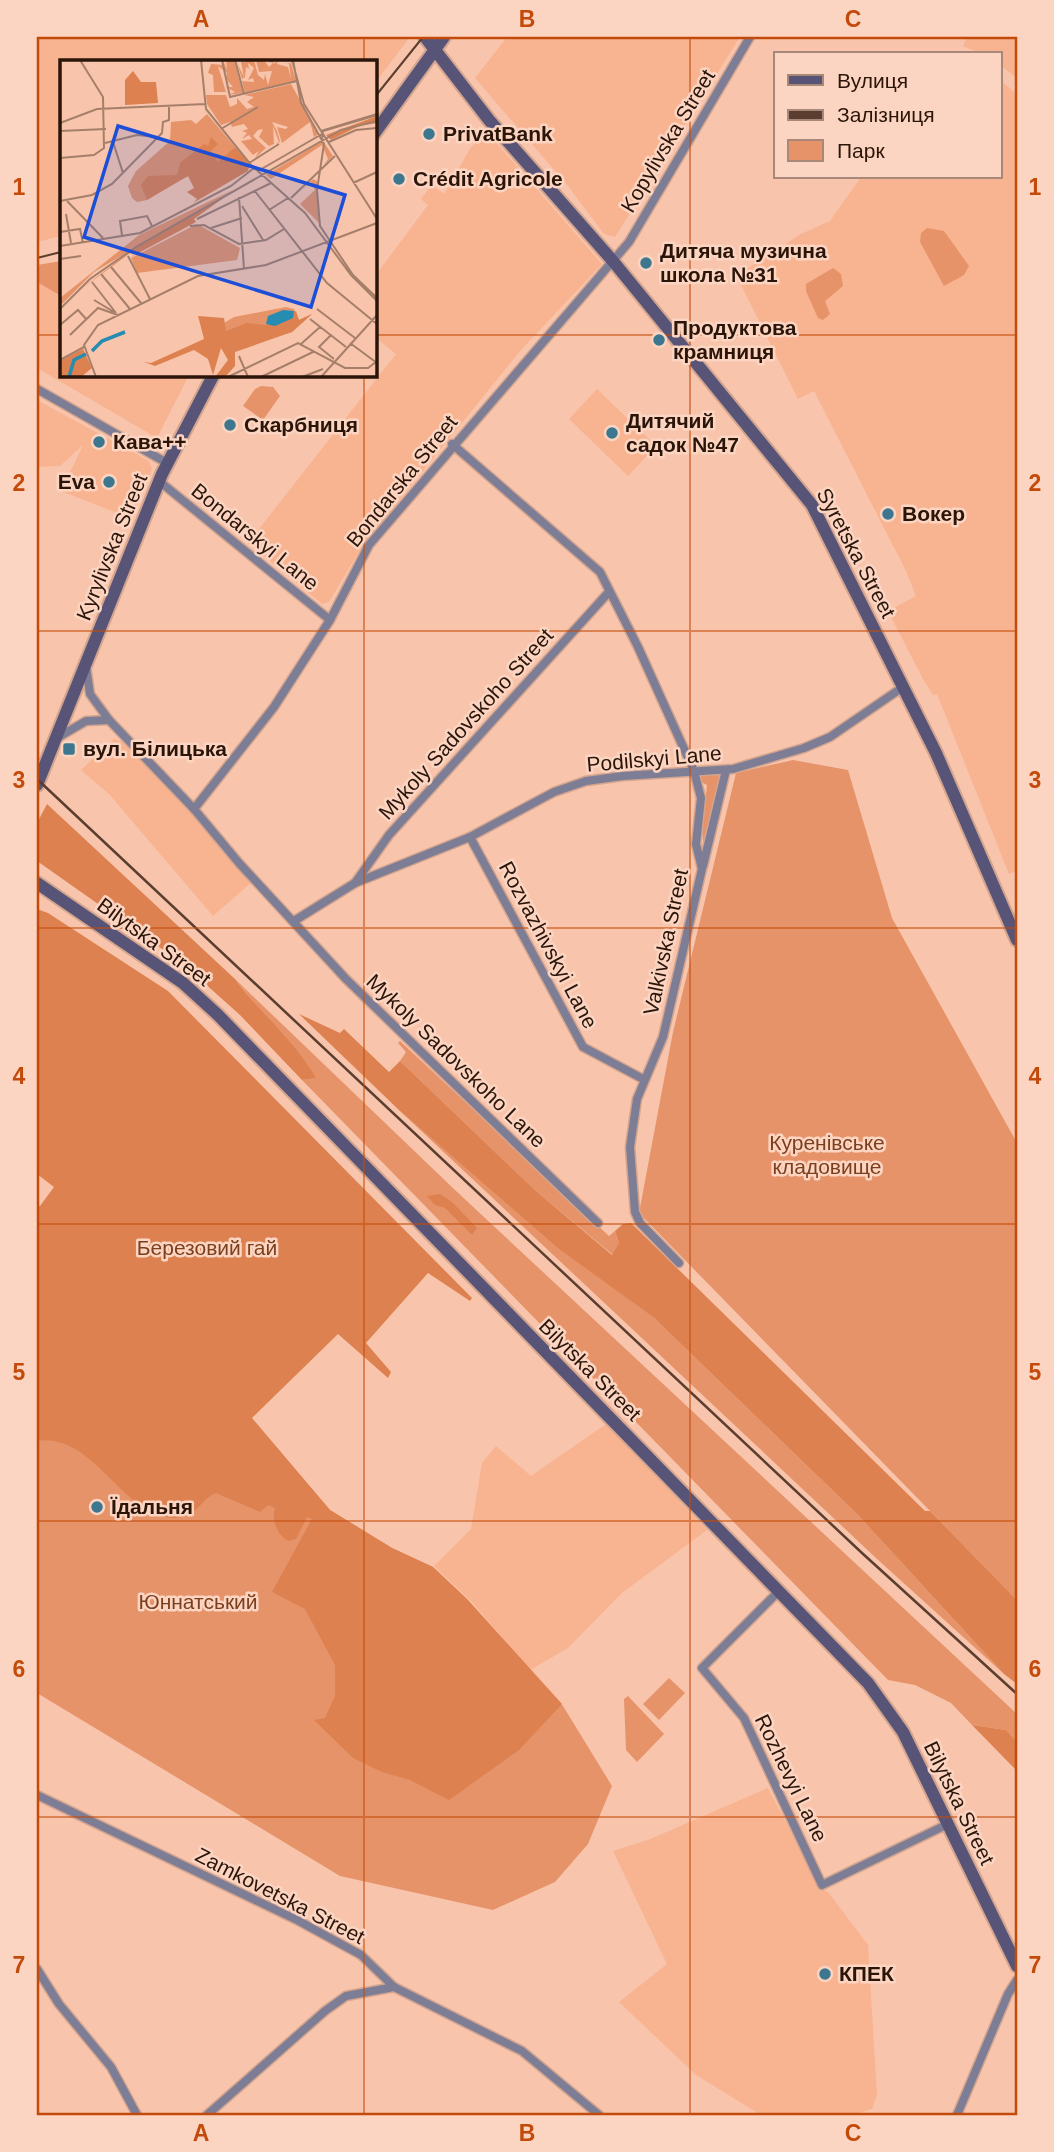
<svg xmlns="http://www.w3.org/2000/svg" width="1054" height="2152" font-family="Helvetica,sans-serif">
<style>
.built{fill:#f8b390}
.green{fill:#e69369}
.forest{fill:#dd8150}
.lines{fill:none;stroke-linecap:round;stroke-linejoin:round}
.street-casing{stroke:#d3a58f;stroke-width:11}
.secondary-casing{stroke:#d3a58f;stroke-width:16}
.street{stroke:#7e7d96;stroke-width:8}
.secondary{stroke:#575478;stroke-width:12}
.tram{stroke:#5b3e2f;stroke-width:2}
.rail{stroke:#5b3e2f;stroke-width:2.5}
.grid{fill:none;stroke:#c24b0b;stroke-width:2;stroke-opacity:0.55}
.poi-dot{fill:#3c778f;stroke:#fcd5c2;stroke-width:2.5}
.labels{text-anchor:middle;stroke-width:5;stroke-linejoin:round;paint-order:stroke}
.poi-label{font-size:21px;font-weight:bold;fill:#2b1509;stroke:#fcd5c2;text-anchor:start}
.street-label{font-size:21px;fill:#2b1509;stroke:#fcd5c2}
.park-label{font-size:21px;fill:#7c3f1d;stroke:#fcd5c2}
.inset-river{fill:none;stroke:#268cb1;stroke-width:3.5}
.inset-road{fill:none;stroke:#a67f6b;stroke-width:2}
.view{fill:#1d4ed8;fill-opacity:0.15;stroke:#1d4ed8;stroke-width:3.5}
.inset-edge{fill:none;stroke:#2b1509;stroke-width:3.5}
.neatline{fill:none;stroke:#c24b0b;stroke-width:2.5}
.grid-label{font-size:23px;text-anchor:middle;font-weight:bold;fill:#c24b0b}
</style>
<rect width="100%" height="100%" fill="#f8c5ac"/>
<g class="built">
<polygon points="37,37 410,37 375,83 374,61 61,61 61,236 37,242"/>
<polygon points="507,37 740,37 615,237 604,234 568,186 475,78"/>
<polygon points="967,37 1017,37 1017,78 1000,65 1000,54 982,54 963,46"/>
<polygon points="1000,80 1017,94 1017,871 1009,874 937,694 933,695 923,679 888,611 916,596 906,571 814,391 798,399 738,279 747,269 799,235 830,221 861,177 1000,177"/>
<polygon points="487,132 602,264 521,350 363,545 329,602 322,604 248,543 396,354 375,337 375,276 428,205 421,199 432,185 444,194 471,147"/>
<polygon points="37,282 61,296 61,374 189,375 157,438 37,368"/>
<polygon points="597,389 656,446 628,476 569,419"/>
<polygon points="37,400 149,461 152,469 130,518 61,491 83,445 60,466 37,467"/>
<polygon points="114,739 129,744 253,881 213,916 109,794 81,770"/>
<polygon points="606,1424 707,1530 622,1593 568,1648 530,1670 472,1602 434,1566 471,1529 482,1463 496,1446 531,1476"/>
<polygon points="768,1788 821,1889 828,1892 868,1945 877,2095 872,2109 854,2115 761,2115 696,2075 619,2002 667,1964 613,1851 648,1840"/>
</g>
<g class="green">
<polygon points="927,228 944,231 969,266 964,275 944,286 920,242 921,233"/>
<polygon points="61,261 61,296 37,282 37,265"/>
<polygon points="833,268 841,274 843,286 825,301 830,314 823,320 818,318 806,291 806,284"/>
<polygon points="261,386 273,387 280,396 263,420 243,406 255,389"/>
<polygon points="793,760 848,770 892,918 1017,1143 1017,1600 639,1213 673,1032 736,773"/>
<polygon points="702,772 718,773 721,777 704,848 702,832 707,785 699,781"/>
<polygon points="235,979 455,1190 1017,1714 1017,1742 1006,1730 972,1725 951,1703 915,1685 888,1680 302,1080 315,1078"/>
<polygon points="400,1041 609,1236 615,1231 619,1243 613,1255 536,1191 400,1061 406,1052 398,1043"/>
<polygon points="400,1111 558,1247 654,1318 857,1514 1004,1674 876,1558"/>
<polygon points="37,1368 251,1418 330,1510 392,1548 433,1567 467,1599 563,1706 612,1786 588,1844 555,1882 493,1910 340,1876 37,1693"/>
<polygon points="669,1678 685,1693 659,1720 643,1704"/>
<polygon points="628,1696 664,1734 637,1762 626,1750 624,1699"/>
</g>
<g class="forest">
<path d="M47,804L235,979C260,1013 295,1041 316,1078L302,1080L240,1015L182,963L37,861V823Z"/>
<path d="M37,909L48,913L168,991L472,1298L470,1301L428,1273L366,1343L391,1372L388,1378L338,1334L252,1418L330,1510L392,1548L433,1567L467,1599L562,1704L519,1750L449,1800L410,1780L382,1772L353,1758L314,1720L325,1718L335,1696V1665L305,1609L272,1592L312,1519L307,1517L296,1539L289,1541C277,1536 271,1518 275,1508L268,1505L260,1512L216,1493C204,1497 198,1512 186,1516C128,1532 98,1431 37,1441V1205L40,1206L54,1187L37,1174Z"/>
<polygon points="299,1014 340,1033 344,1029 389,1072 400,1061 536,1191 612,1255 619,1243 615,1231 623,1224 631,1223 925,1511 930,1511 1017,1600 1017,1684 1004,1674 857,1514 654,1318 558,1248 400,1111"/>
<polygon points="440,1194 452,1202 477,1228 472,1235 445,1208 435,1205 427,1196"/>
<polygon points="972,1725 1006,1730 1017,1742 1017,1771"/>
</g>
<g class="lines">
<defs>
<g id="street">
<polyline points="37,389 167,463"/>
<polyline points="452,444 600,572 638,647 694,771 701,798 696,844 702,869 663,1037 637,1099 630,1147 635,1212 640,1223 679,1263"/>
<polyline points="159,481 330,620"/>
<polyline points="86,666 90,694 109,720 194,809 239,863 346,979 598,1223"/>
<polyline points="57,738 86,721 109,720"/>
<polyline points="194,809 274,707 330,620 369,545 629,242 750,37"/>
<polyline points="470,837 583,1047 643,1079"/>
<polyline points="703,866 726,770"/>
<polyline points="355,883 389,835 608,593"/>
<polyline points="294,921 355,883 470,837 554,792 586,781 623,776 733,769 804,748 830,737 903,687"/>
<polyline points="779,1591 702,1668 744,1718 822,1885 948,1824"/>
<polyline points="37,1795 297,1920 361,1955 394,1987 522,2051 599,2115"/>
<polyline points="37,1969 59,2004 111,2067 137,2115"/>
<polyline points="207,2115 325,2011 346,1996 394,1987"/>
<polyline points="957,2115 1008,1994 1017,1980"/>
</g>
<g id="secondary">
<polyline points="425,37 489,120 612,260 812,505 936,753 1017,940"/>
<polyline points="374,134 444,37"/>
<polyline points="37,785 162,474 214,374"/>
<polyline points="37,883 183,983 218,1015 868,1683 903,1732 1017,1966"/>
</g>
</defs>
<use href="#street" class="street-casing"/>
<use href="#secondary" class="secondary-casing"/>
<use href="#street" class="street"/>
<use href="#secondary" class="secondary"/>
<g class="tram">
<polyline points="374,98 423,37"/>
<polyline points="37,258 61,252"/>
</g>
<polyline class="rail" points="37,779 862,1553 1017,1694"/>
</g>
<path class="grid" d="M364,37V61M690,37V2115M37,335H61M374,335H1017M364,374V2115M37,631H1017M37,928H1017M37,1224H1017M37,1521H1017M37,1817H1017"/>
<g class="poi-dot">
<circle cx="429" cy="134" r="7"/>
<circle cx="399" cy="179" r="7"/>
<circle cx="646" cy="263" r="7"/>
<circle cx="659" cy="340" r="7"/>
<circle cx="230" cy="425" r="7"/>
<circle cx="612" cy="433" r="7"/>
<circle cx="99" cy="442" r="7"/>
<circle cx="109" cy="482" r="7"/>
<circle cx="888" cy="514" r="7"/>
<rect x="62" y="742" width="14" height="14" rx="3.5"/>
<circle cx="97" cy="1507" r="7"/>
<circle cx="825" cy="1974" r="7"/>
</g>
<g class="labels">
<g class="poi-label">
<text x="443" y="141">PrivatBank</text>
<text x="413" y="186">Crédit Agricole</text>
<text x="660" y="258">Дитяча музична<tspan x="660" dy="24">школа №31</tspan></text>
<text x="673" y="335">Продуктова<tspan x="673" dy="24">крамниця</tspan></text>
<text x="626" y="428">Дитячий<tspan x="626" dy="24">садок №47</tspan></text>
<text x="244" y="432">Скарбниця</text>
<text x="113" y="449">Кава++</text>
<text x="95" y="489" text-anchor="end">Eva</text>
<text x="902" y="521">Вокер</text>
<text x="83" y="756">вул. Білицька</text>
<text x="111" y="1514">Їдальня</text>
<text x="839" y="1981">КПЕК</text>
</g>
<g class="street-label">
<text transform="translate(668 141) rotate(-59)" y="7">Kopylivska Street</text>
<text transform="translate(402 481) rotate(-51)" y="7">Bondarska Street</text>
<text transform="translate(255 537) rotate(39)" y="7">Bondarskyi Lane</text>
<text transform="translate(112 547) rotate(-68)" y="7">Kyrylivska Street</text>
<text transform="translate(856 553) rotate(62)" y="7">Syretska Street</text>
<text transform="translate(466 724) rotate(-48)" y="7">Mykoly Sadovskoho Street</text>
<text transform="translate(654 759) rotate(-5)" y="7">Podilskyi Lane</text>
<text transform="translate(154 942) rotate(36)" y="7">Bilytska Street</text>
<text transform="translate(666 942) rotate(-78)" y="7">Valkivska Street</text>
<text transform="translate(548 945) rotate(62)" y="7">Rozvazhivskyi Lane</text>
<text transform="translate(456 1061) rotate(44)" y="7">Mykoly Sadovskoho Lane</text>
<text transform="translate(590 1370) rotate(45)" y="7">Bilytska Street</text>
<text transform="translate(791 1778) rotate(64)" y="7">Rozhevyi Lane</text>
<text transform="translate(959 1803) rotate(64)" y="7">Bilytska Street</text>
<text transform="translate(280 1896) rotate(27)" y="7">Zamkovetska Street</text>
</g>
<g class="park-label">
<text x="827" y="1150">Куренівське<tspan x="827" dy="24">кладовище</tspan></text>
<text x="207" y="1255">Березовий гай</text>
<text x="198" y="1609">Юннатський</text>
</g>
</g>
<g transform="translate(60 60)">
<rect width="317" height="317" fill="#f8c5ac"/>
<path d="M163,0L167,10L166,0H174L183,33L168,35L175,32L166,27H173L166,19L167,13L158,6L166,32H154L153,15L148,13L151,4L163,5ZM194,0L198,15L204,20L205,14L208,25L212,11L199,12L196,0H204L209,7L213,3L206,1L213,0L214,4L218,0L217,4L228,7L231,19L229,4H226L231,3L236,21L185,33L182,21L194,22L193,18L188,20L194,8L188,3L189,9L186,7L185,17L182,19L177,3L184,17L181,2ZM231,24L259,74L254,77L250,62L222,83L217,67L226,69L228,67L212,62L217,71L220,81L219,83L215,84L219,82L213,66L214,84L209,86L199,77L203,69L198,70L193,76L206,88L195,98L199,91L193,95L181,81L192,79L189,75L182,79L187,73L182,71L188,69L184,64L172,67L170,62L161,65L147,44L146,35H166L170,47L177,44V38L187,49L194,47L187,42L194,37L184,35ZM147,54L175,87L159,105L115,121L87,140L77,142L72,138L68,126L76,111L110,81L111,62L131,60L136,64ZM263,81L273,96L264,105L268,99L262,85L211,119L206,115ZM253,119L257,121L259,163L240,144L255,130L251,122L242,130ZM175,129L34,212L0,246V238L79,175ZM137,164L180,188L177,200L77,213L71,198ZM226,247L234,249L239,260L252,254L232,272L195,283L164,271V263L174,257Z" fill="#e69369"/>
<path d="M73,11L81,22H96L98,43L65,45V20ZM317,56V63L299,66L271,80L266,75ZM151,77L158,84L151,91L158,102L175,87L190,104L188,111L133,143L137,139L127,132L134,128L128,116L87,140L81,125L88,116L117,115L120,103L144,84L148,86ZM169,134L134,159L136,162L71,197L75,194L70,193L20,230L76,187ZM236,251L239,260L252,254L232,272L175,292V306L165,317H155L168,300L161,288L153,315L148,299L134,290L95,306L84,302L91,303L144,279L138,256L164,258L166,271L187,263L207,265ZM23,289L32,308L21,317H0V301Z" fill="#dd8150"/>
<path d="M223,250L234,251L233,258L215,266L206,264L208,256Z" fill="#268cb1"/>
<path class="inset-river" d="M32,291L42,281L65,272M9,317L14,300L26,294"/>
<path class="inset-road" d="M141,0L146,49L191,105L245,153L291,215L317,241M162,0L170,37L237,21M175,0L184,34M232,0L244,44L317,159M233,0L241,43L264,84L257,130L260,166L293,215L317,238M0,63L37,49L145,44M161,69L198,47M0,71L46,69M261,71L317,54M262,79L263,71L317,55M53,82L63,113M269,82L296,70L317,68M45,83L77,75L99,77M0,98L34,95L44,88L43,37L20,0M189,103L219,84M198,111L262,74M293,123L317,112M194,130L267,223L317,264M179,137L184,209M231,138L275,96M0,141L32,135L52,124L102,73L103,62L109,60V45M7,141L43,178M182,146L203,180M209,150L228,138M6,154L11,183M137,159L211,123M130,166L144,165L179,184L206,180L224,169M151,168L182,158M0,172L20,169L23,183M62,175L60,161L87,156L92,166M0,186L80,173L171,126L194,108M68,196L90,239M0,199L21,196M51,207L81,243M41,214L70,249M32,222L56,253M34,240L54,252M0,249L30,219L76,187L281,70L317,61M257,249L295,278M250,259L286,287M0,265L18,250L27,260M10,275L38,248L58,255M271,275L259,287L274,299M290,283L317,303M241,284L260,267M179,296L188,317M0,300L24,287M36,317L24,285L38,265L138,216L206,205L317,163M168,317L238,283L285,308H308L316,302M201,317L253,292M242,317L263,309M261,317L317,255"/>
<path class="view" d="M58,66L285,135L251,247L24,177Z"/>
<rect width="317" height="317" class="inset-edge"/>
</g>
<rect width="1054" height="2152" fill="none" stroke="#fcd5c2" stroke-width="77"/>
<rect x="774" y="52" width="228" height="126" fill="#fcd5c2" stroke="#a88878" stroke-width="2"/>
<rect x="788" y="75" width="35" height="10" fill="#575478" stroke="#a88878" stroke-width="2"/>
<text x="837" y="88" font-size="21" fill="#2b1509">Вулиця</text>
<rect x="788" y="110" width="35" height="10" fill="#5b3e2f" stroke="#a88878" stroke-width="2"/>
<text x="837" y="122" font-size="21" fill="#2b1509">Залізниця</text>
<rect x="788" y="140" width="35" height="21" fill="#e69369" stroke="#a88878" stroke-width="2"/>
<text x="837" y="158" font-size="21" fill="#2b1509">Парк</text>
<rect x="38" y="38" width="978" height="2076" class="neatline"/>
<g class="grid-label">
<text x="201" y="27">A</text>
<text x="527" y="27">B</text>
<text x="853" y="27">C</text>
<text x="19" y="195">1</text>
<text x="1035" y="195">1</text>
<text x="19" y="491">2</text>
<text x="1035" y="491">2</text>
<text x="19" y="788">3</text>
<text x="1035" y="788">3</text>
<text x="19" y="1084">4</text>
<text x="1035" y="1084">4</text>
<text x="19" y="1380">5</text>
<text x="1035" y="1380">5</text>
<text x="19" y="1677">6</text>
<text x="1035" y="1677">6</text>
<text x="19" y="1973">7</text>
<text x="1035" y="1973">7</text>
<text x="201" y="2141">A</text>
<text x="527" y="2141">B</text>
<text x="853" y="2141">C</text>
</g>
</svg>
